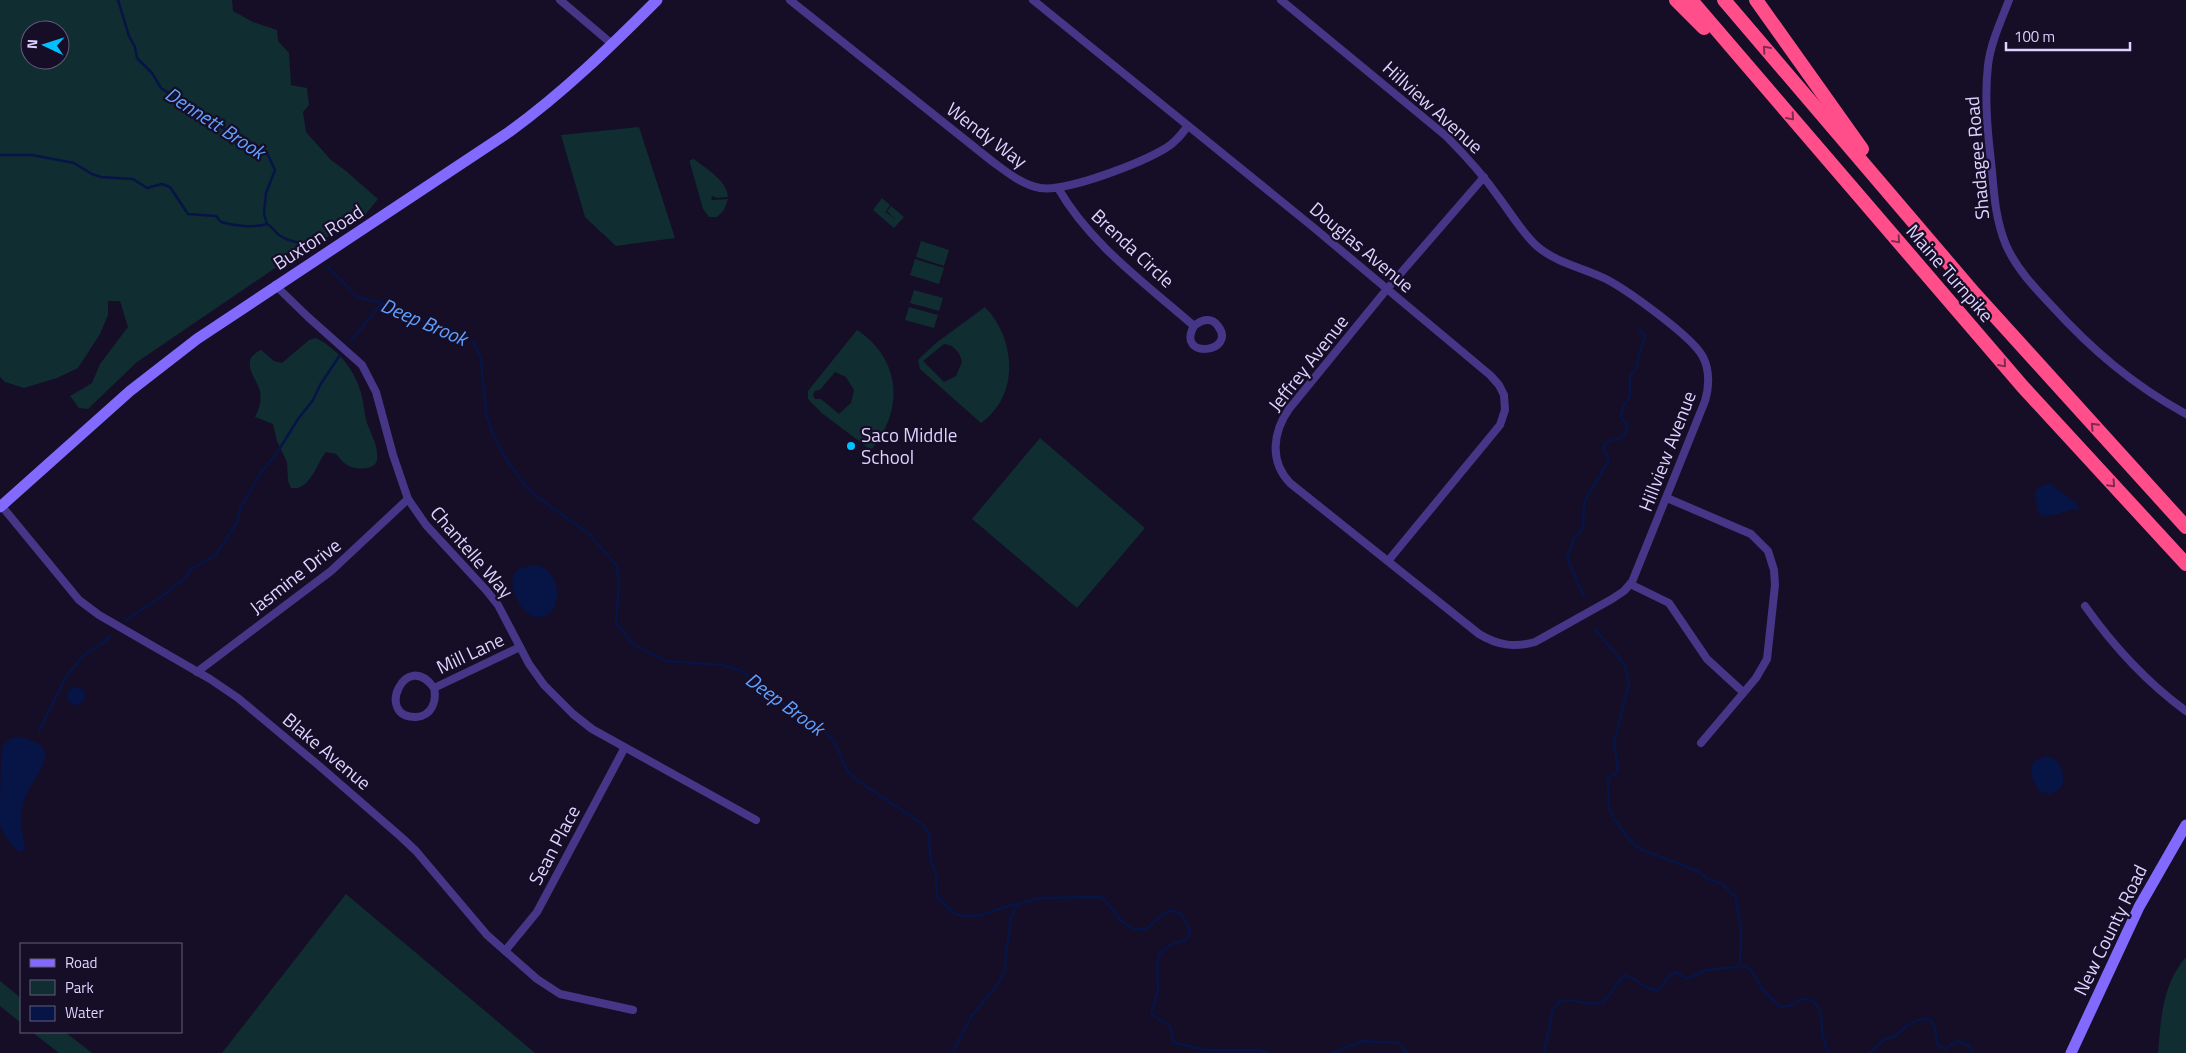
<svg xmlns="http://www.w3.org/2000/svg" width="2186" height="1053" font-family="'Titillium Web',sans-serif">
<style>
.green{fill:#102d31;fill-rule:evenodd}
.water{fill:#071546}
.lines{fill:none;stroke-linecap:round;stroke-linejoin:round}
.stream{stroke:#071546;stroke-width:2.5}
.street{stroke:#453688;stroke-width:8}
.secondary{stroke:#836aff;stroke-width:11}
.highway{stroke:#ff4e89;stroke-width:14}
.oneway{stroke:#7e2b53}
.poi-dot{fill:#00c0fe;stroke:#150e26;stroke-width:2}
.labels{text-anchor:middle;stroke-width:4.5;stroke-linejoin:round;paint-order:stroke}
.street-label{font-size:19px;fill:#ded3ff;stroke:#150e26}
.poi-label{font-size:19px;fill:#ded3ff;stroke:#150e26;text-anchor:start}
.water-label{font-size:20px;font-style:italic;fill:#619fff;stroke:#150e26}
</style>
<rect width="100%" height="100%" fill="#150e26"/>
<g class="green">
<path d="M0,0H232L233,11L253,22L277,30L278,41L289,53L291,85L307,88L309,105L303,112L306,132L331,160L346,171L378,199L365,215L281,264L137,362L88,409L79,408L70,396L92,383L100,364L128,327L120,301H108V315L100,334L78,368L57,378L24,388L5,382L0,377ZM30,30H60V60H30Z"/>
<polygon points="639,127 675,238 616,246 585,217 561,135"/>
<path d="M694,159C706,169 727,180 728,197L717,198L713,196L711,198L712,200L728,199L724,210L717,217H709L703,209L690,163V160Z"/>
<polygon points="882,198 890,205 884,214 886,212 896,220 887,211 891,206 904,217 894,228 873,210"/>
<polygon points="921,241 949,250 944,266 916,257"/>
<polygon points="915,259 944,268 939,284 910,275"/>
<polygon points="914,290 943,298 939,311 910,303"/>
<polygon points="909,307 938,315 934,328 905,320"/>
<path d="M985,307C1016,339 1020,395 981,423L920,369L918,360L936,343ZM944,344C954,345 960,352 962,362L956,376L944,382L923,361Z"/>
<path d="M857,330C901,359 905,410 871,450L823,414L808,399V391ZM835,372L846,377L854,390L851,403L839,414L821,399H815L813,395L815,391L820,390Z"/>
<path d="M316,338C339,350 354,369 361,393C364,403 364,413 367,423C371,434 379,447 377,460C375,471 354,470 347,465C343,463 339,457 336,454L326,452C317,462 310,492 291,488L288,481L287,462L277,441L273,424L255,417C259,410 262,399 260,391C257,379 238,360 261,350L274,361L282,363L309,340Z"/>
<polygon points="1040,438 1145,528 1077,608 972,519"/>
<polygon points="346,894 535,1053 222,1053"/>
<path d="M2186,957V1053H2158C2161,1018 2162,985 2186,957Z"/>
<polygon points="0,981 21,998 21,1023 0,1006"/>
<polygon points="32,1032 65,1032 92,1053 59,1053"/>
</g>
<g class="water">
<path d="M2047,484H2051L2078,505V509C2064,509 2052,520 2039,514L2035,493L2038,488Z"/>
<path d="M535,565C556,569 561,591 554,609C527,637 506,585 514,574C518,567 528,567 535,565Z"/>
<circle cx="76" cy="696" r="9"/>
<path d="M18,737C73,746 28,776 22,808C20,822 23,837 25,850L20,852C11,846 3,834 0,824C0,813 0,758 3,747C6,740 11,738 18,737Z"/>
<path d="M2047,756C2061,758 2068,778 2060,789L2051,794L2040,792C2033,782 2029,773 2034,761Z"/>
</g>
<g class="lines">
<g class="stream">
<polyline points="118,0 129,36 135,47 137,58 152,73 161,88 184,103 195,106 215,124 257,146 268,155 275,170 266,193 264,214 267,224"/>
<path d="M0,155H32L74,163L92,174L101,177L133,179L147,188L162,184L170,187L188,214L216,216L221,222C234,226 254,228 267,224C273,227 274,231 279,235C287,241 302,244 313,246"/>
<path d="M327,266L357,297L382,303L388,307L407,312L441,332L469,337L474,342L481,358L486,414L492,431L504,456L525,485L537,497L588,533L617,566L619,584L616,623L634,645L666,661L722,665L739,670L762,684L776,698L790,709L823,729L834,741L847,770L854,778L921,823L929,833L930,856L936,876L937,896L955,914L965,916H978L1011,905L1041,898L1101,897C1118,912 1120,930 1145,930C1155,923 1170,901 1182,916C1185,921 1189,925 1190,931L1187,939L1170,945L1160,953L1157,962L1158,990L1151,1014L1170,1026L1174,1043L1206,1050H1258L1267,1053"/>
<polyline points="351,341 382,303"/>
<path d="M1584,596L1567,558L1574,539L1583,528L1584,502L1609,460L1603,446C1614,434 1622,446 1628,426L1621,417L1623,407L1630,396V376L1635,370L1645,336L1639,329"/>
<polyline points="125,621 164,595 185,578 191,569 215,556 238,521 240,509 261,472 275,456 298,419 313,400 320,385 340,355"/>
<polyline points="1594,628 1625,665 1629,683 1614,742 1618,769 1615,775 1610,776 1608,781 1609,808 1614,819 1628,838 1640,849 1698,871 1709,880 1721,883 1735,896 1741,928 1740,966"/>
<polyline points="39,731 66,677 83,656 100,645 111,636"/>
<polyline points="952,1053 971,1017 998,984 1004,971 1011,916 1019,904"/>
<polyline points="1333,1053 1362,1041 1399,1043 1407,1053"/>
<path d="M1544,1053L1553,1009L1559,1002C1573,996 1586,1008 1604,1002L1624,975C1638,978 1642,989 1657,990C1665,984 1666,976 1676,972L1687,979L1706,970L1745,966L1751,970L1762,989L1780,1007C1784,1007 1789,1006 1792,1005C1796,1003 1797,1000 1802,999C1830,997 1816,1035 1829,1053"/>
<polyline points="1870,1053 1884,1040 1897,1035 1906,1026 1918,1020 1930,1019 1935,1028 1938,1046 1945,1049 1957,1041 1968,1045 1973,1053"/>
</g>
<g class="street">
<polyline points="560,0 612,44"/>
<path d="M790,0L993,162C1007,172 1022,185 1040,188C1067,192 1141,163 1166,148C1175,143 1181,135 1187,127"/>
<polyline points="1033,0 1313,227 1490,375 1499,385 1504,395 1505,410 1500,425 1388,561"/>
<path d="M1281,0L1446,136C1466,156 1484,176 1500,199C1512,215 1523,234 1538,247C1557,263 1584,268 1606,279C1627,290 1693,337 1703,357C1710,371 1709,387 1705,401L1632,582L1624,591L1612,599L1535,642C1514,648 1497,645 1479,634L1290,483C1269,461 1273,432 1289,409L1387,289L1484,177"/>
<path d="M2009,0C2001,21 1991,42 1988,65C1984,100 1988,136 1992,171C1994,196 1996,221 2006,245C2016,268 2034,287 2051,305C2092,350 2133,385 2186,414"/>
<path d="M1058,188C1090,244 1146,284 1194,326C1175,360 1238,353 1218,326C1212,317 1202,319 1194,326"/>
<polyline points="275,285 308,317 362,365 376,392 393,455 408,499 426,525 486,590 498,605 529,664 544,685 573,714 592,729 756,820"/>
<polyline points="1667,498 1751,534 1768,551 1774,570 1775,585 1767,659 1756,678 1701,743"/>
<polyline points="0,504 79,600 99,615 210,679 238,698 317,764 400,836 416,851 487,935 537,979 560,994 633,1010"/>
<polyline points="1630,584 1669,603 1707,659 1743,692"/>
<path d="M2085,606C2114,647 2145,681 2186,711"/>
<polyline points="197,672 331,571 408,499"/>
<path d="M434,688C437,701 432,716 416,717C374,718 406,648 434,688L520,647"/>
<polyline points="505,951 537,912 624,749"/>
</g>
<g class="secondary">
<path d="M0,507L130,391L197,339L509,132C563,93 610,47 657,0"/>
<polyline points="2071,1053 2139,907 2186,825"/>
</g>
<g class="highway">
<polyline points="1676,0 1704,28"/>
<polyline points="1691,0 2023,387 2186,564"/>
<polyline points="1724,0 1974,293 2186,527"/>
<polyline points="1756,0 1862,149"/>
</g>
</g>
<defs><path id="oneway-chevron" d="M-2-3.5L2.5 0L-2 3.5" fill="none" stroke-width="1.6" stroke-linecap="round" stroke-linejoin="round" transform="scale(1.25)"/></defs>
<g class="oneway">
<use href="#oneway-chevron" transform="translate(1766 49) rotate(-131)"/>
<use href="#oneway-chevron" transform="translate(1791 117) rotate(49)"/>
<use href="#oneway-chevron" transform="translate(1897 240) rotate(49)"/>
<use href="#oneway-chevron" transform="translate(2003 364) rotate(49)"/>
<use href="#oneway-chevron" transform="translate(2094 426) rotate(-133)"/>
<use href="#oneway-chevron" transform="translate(2112 484) rotate(47)"/>
</g>
<circle class="poi-dot" cx="851" cy="446" r="5"/>
<g class="labels">
<g class="street-label">
<text transform="translate(1433 107) rotate(42)" y="7">Hillview Avenue</text>
<text transform="translate(987 135) rotate(37)" y="7">Wendy Way</text>
<text transform="translate(1977 158) rotate(-95)" y="7">Shadagee Road</text>
<text transform="translate(318 237) rotate(-33)" y="7">Buxton Road</text>
<text transform="translate(1362 247) rotate(40)" y="7">Douglas Avenue</text>
<text transform="translate(1133 248) rotate(43)" y="7">Brenda Circle</text>
<text transform="translate(1950 273) rotate(49)" y="7">Maine Turnpike</text>
<text transform="translate(1308 363) rotate(-52)" y="7">Jeffrey Avenue</text>
<text transform="translate(1667 451) rotate(-69)" y="7">Hillview Avenue</text>
<text transform="translate(472 552) rotate(49)" y="7">Chantelle Way</text>
<text transform="translate(295 576) rotate(-38)" y="7">Jasmine Drive</text>
<text transform="translate(470 653) rotate(-25)" y="7">Mill Lane</text>
<text transform="translate(327 751) rotate(40)" y="7">Blake Avenue</text>
<text transform="translate(554 845) rotate(-62)" y="7">Sean Place</text>
<text transform="translate(2110 930) rotate(-64)" y="7">New County Road</text>
</g>
<g class="poi-label">
<text x="861" y="442">Saco Middle<tspan x="861" dy="22">School</tspan></text>
</g>
<g class="water-label">
<text transform="translate(215 123) rotate(33)" y="7">Dennett Brook</text>
<text transform="translate(424 322) rotate(23)" y="7">Deep Brook</text>
<text transform="translate(785 704) rotate(36)" y="7">Deep Brook</text>
</g>
</g>
<rect x="20" y="943" width="162" height="90" fill="#150e26" stroke="#655d7d"/>
<rect x="30" y="959" width="25" height="8" fill="#836aff" stroke="#655d7d"/>
<text x="65" y="968" font-size="15" fill="#ded3ff">Road</text>
<rect x="30" y="980" width="25" height="15" fill="#102d31" stroke="#655d7d"/>
<text x="65" y="993" font-size="15" fill="#ded3ff">Park</text>
<rect x="30" y="1006" width="25" height="15" fill="#071546" stroke="#655d7d"/>
<text x="65" y="1018" font-size="15" fill="#ded3ff">Water</text>
<g transform="translate(45 45) rotate(274)"><circle r="24" fill="#150e26" stroke="#655d7d"/>
<path d="M0-4L9 19L0 12L-9 19Z" fill="#00c0fe"/>
<text y="-8" font-size="14" font-weight="bold" text-anchor="middle" fill="#ded3ff">N</text>
</g>
<path d="M2006 42v8h124v-8" fill="none" stroke="#ded3ff" stroke-width="2.5"/>
<text x="2014" y="42" font-size="15" fill="#ded3ff" stroke="#150e26" stroke-width="4" paint-order="stroke">100 m</text>
</svg>
